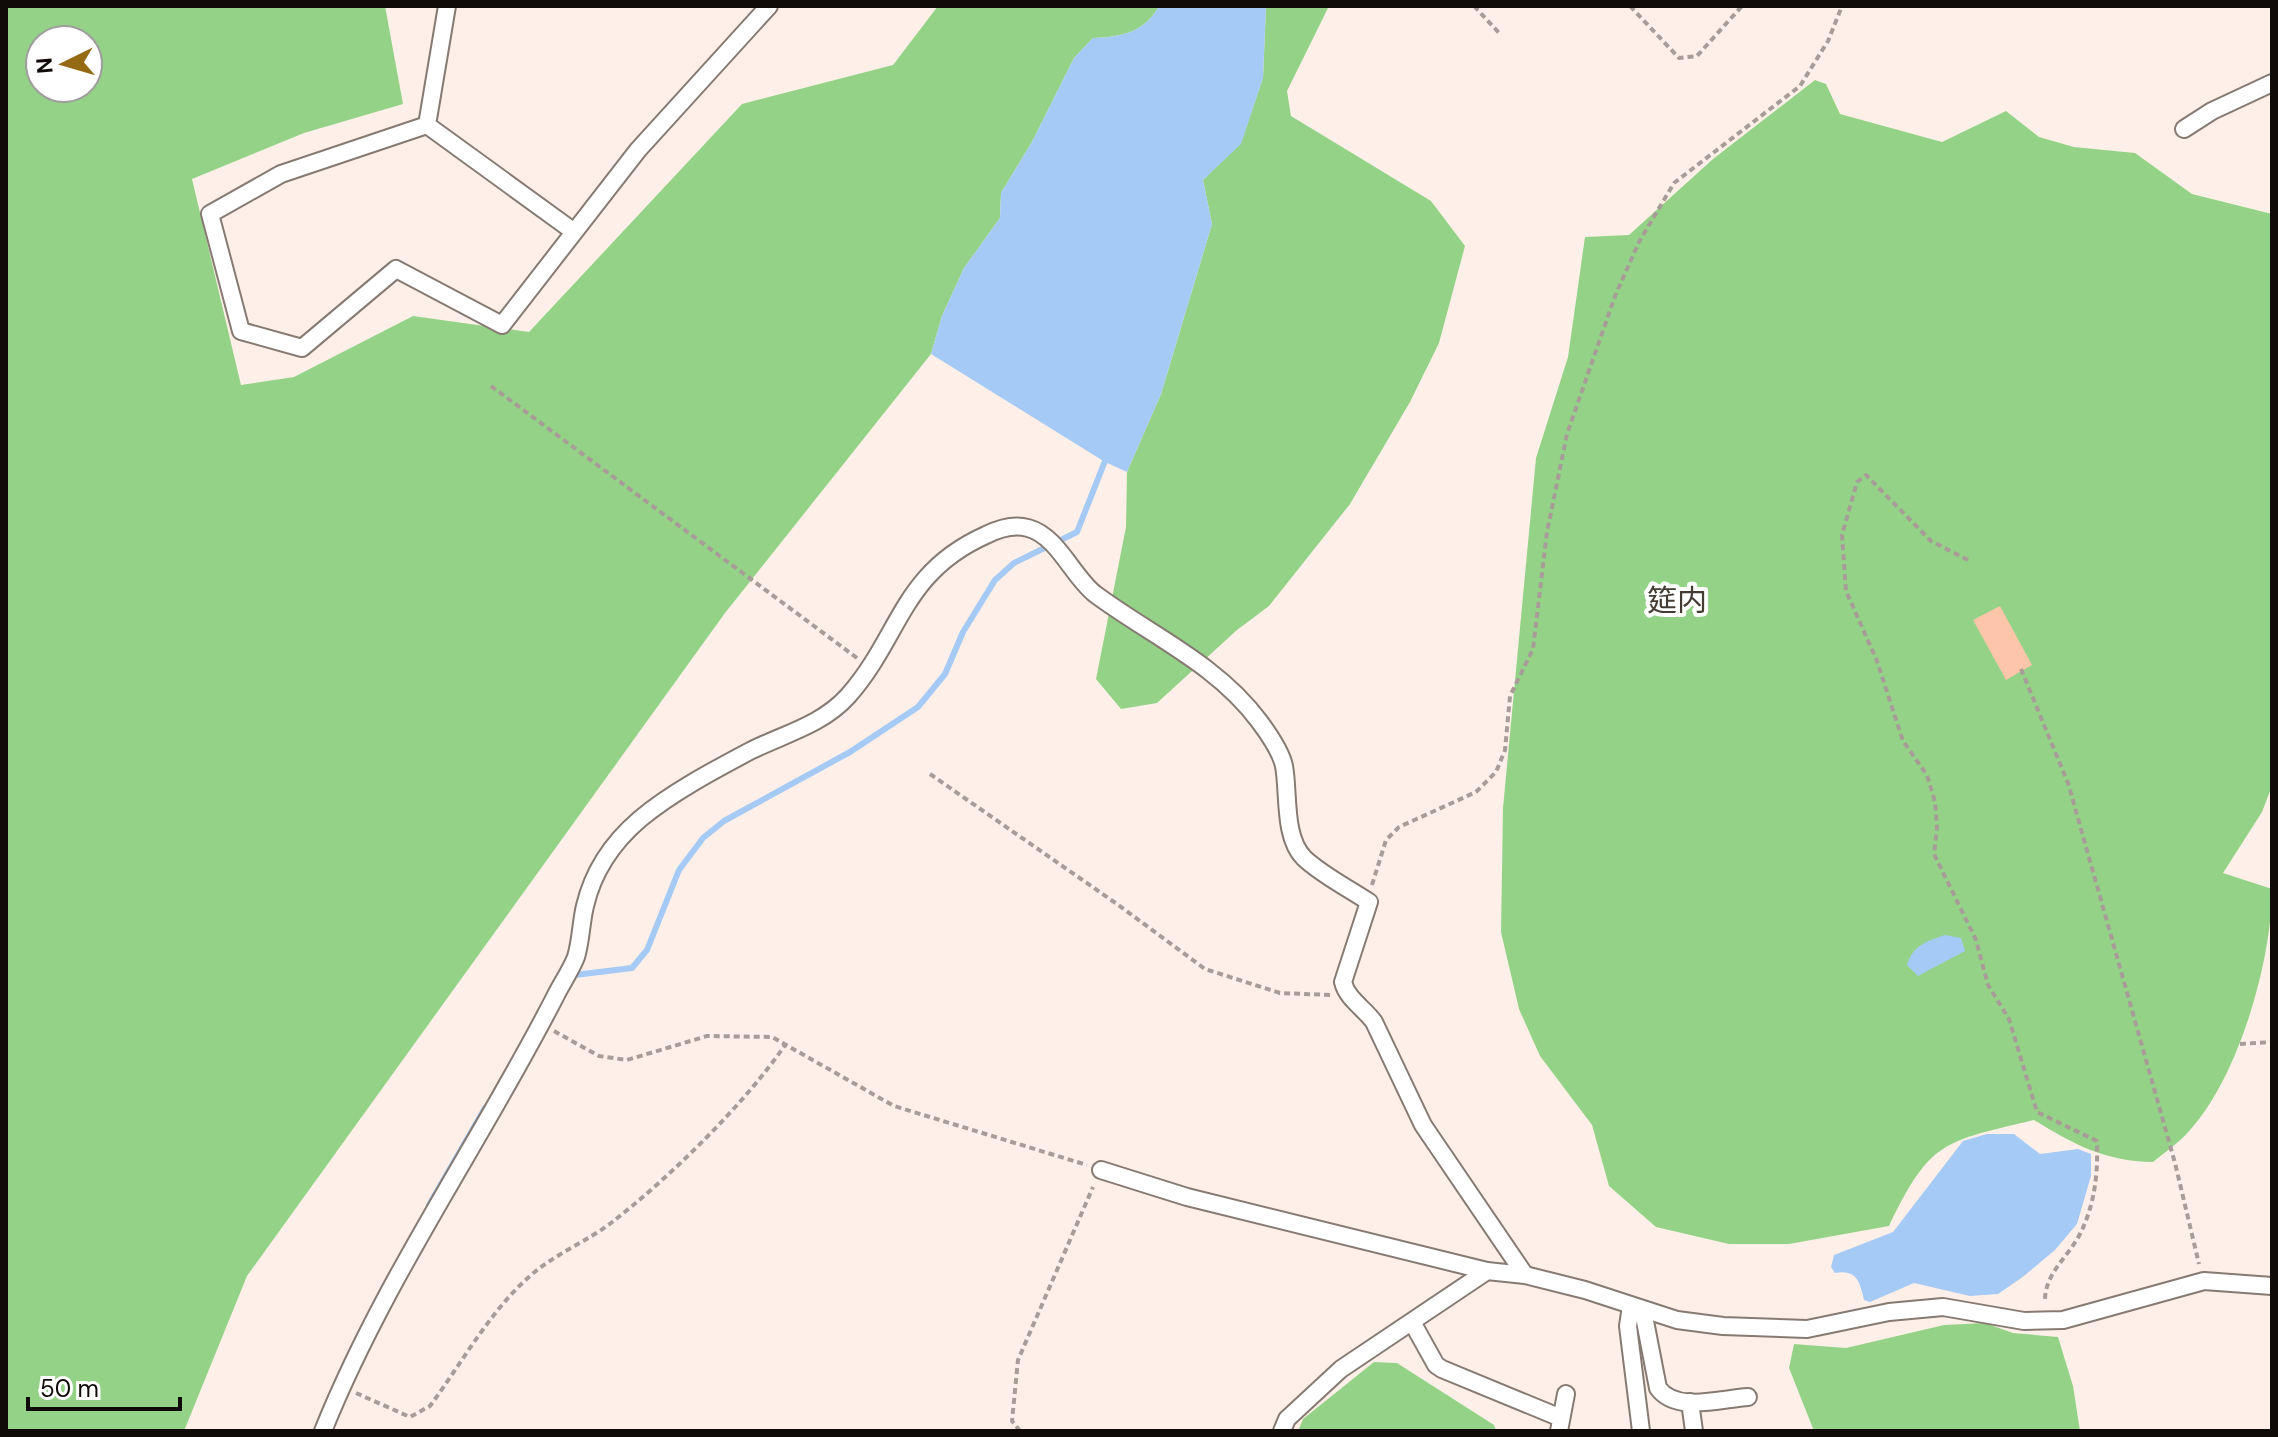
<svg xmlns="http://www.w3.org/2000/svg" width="2278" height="1437" font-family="'DM Sans','Noto Sans JP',sans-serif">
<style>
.forest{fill:#94d387;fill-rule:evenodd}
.water{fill:#a5caf5}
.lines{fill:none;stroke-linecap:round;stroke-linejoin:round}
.stream{stroke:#a5caf5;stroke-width:6}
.building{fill:#fdc6aa}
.street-casing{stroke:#867a73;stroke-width:20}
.path{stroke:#a79c97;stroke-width:4;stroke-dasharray:6 4;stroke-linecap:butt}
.street{stroke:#fff;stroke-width:16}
.labels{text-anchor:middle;stroke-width:8;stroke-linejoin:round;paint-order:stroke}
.quarter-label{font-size:30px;fill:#453b35;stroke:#fff}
</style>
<rect width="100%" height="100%" fill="#fef0e8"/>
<g class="forest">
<path d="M6,6H385L403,104L304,133L192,179L241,385L294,377L413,316L529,332L742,104L893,65L938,6H1159C1145,32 1122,37 1093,38L1074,58L1032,142L1001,193L1000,218L964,268L942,316L931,354L725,613L247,1276L184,1431H6ZM40,40H88V88H40Z"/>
<polygon points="1266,6 1329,6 1287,91 1291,116 1431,201 1465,246 1439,343 1410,402 1350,504 1269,606 1237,630 1157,703 1121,709 1096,679 1126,527 1127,472 1161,394 1212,224 1203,180 1241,143 1263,78"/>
<path d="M1815,80L1826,84L1840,114L1942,142L2006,111L2039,137L2074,147L2135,153L2192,194L2272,214V786L2262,812L2223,873L2272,889C2272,960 2239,1076 2190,1130C2180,1142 2165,1152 2153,1162C2104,1161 2075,1145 2034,1120C1944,1142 1931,1139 1889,1226L1789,1244H1729L1656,1227L1609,1186L1592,1125L1540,1056L1519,1009L1501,932L1503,808L1536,458L1568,357L1585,237L1629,235L1713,159Z"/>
<polygon points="1985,1323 2013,1333 2058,1337 2073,1386 2080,1431 1814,1431 1789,1368 1794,1344 1846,1348 1944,1325"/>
<polygon points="1374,1362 1397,1363 1494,1425 1496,1431 1298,1431 1303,1419"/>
</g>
<g class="water">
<path d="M1159,6H1266L1263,78L1241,144L1203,180L1212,224L1161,394L1127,472L1105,462L931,354L942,316L964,268L1000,218L1001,193L1032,142L1074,58L1093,38C1122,37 1145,32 1159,6Z"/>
<path d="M1945,935L1961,938L1965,951L1918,976L1907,965C1913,945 1927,941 1945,935Z"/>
<path d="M1987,1134H2014L2040,1154L2078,1149L2091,1154V1176L2077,1224L2055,1250L2024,1276L1998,1294L1970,1296L1914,1283L1870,1302L1864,1300C1860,1281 1856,1269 1835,1273L1831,1267L1834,1255L1893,1232L1963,1141Z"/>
</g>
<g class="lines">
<g class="stream">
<polyline points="571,979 575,975 632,968 647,950 679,870 703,838 724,821 850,752 918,707 945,674 963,632 995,580 1014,563 1077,532 1107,456"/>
<polyline points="429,1205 485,1108"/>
</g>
</g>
<polygon class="building" points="2000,606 2032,665 2006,680 1973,620"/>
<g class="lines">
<defs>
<g id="street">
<polyline points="447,6 427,125 573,231"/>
<polyline points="427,125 281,174 210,214 241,331 302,348 396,269 502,325 638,150 769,6"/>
<polyline points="2184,129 2212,111 2272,83"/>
<polyline points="1101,1170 1187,1197 1487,1271 1525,1275 1585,1290 1677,1320 1723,1326 1807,1329 1889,1312 1943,1307 2024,1321 2063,1320 2204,1281 2272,1286"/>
<polyline points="1631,1306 1628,1326 1641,1431"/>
<path d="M1643,1311L1658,1388C1676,1413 1720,1399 1748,1397"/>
<polyline points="1412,1322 1436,1365 1442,1369 1561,1418"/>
<polyline points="1690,1402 1694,1431"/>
<path d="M323,1431C385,1277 481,1142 556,995C562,983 571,970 576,957C581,941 581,922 585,906C593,872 613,842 640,819C671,793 714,770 750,751C784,734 822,725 848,696C901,636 901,573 986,535C998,529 1014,524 1028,528C1058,536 1072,576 1095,594C1150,635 1217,664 1259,721C1268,733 1281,752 1284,766C1289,792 1283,837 1304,858C1322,875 1348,888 1369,902L1343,982C1347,999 1364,1008 1374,1022L1423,1125L1525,1275"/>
<polyline points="1282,1431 1287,1419 1341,1369 1487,1271"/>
<polyline points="1559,1431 1566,1394"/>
</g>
</defs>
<use href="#street" class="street-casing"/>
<g class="path">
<polyline points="1474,6 1501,35"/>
<polyline points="1630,6 1679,58 1697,56 1742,6"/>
<polyline points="491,386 857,658"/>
<path d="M1968,560L1931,541L1866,475L1857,482L1842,535L1846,591L1877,661L1903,741L1927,775L1935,802L1937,827L1934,854L1976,940L1988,985L2009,1019L2037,1112L2097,1141C2098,1173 2095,1203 2081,1232C2069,1257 2044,1273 2045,1302"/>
<polyline points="2021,669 2068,783 2175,1163 2199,1264"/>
<polyline points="930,774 1117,904 1205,969 1280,993 1331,995"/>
<polyline points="1372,885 1386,840 1399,827 1476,792 1496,772 1505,750 1510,696 1533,649 1547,532 1567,434 1615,296 1639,242 1674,183 1800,86 1828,41 1842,6"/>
<polyline points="554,1031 599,1056 627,1060 707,1036 772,1037 894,1106 1087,1165"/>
<polyline points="2240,1044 2272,1042"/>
<path d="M356,1393L410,1417L430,1406C461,1364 490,1311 530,1276C553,1255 586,1242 611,1223C669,1178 744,1105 785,1045"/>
<polyline points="1020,1431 1012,1421 1018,1360 1093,1187"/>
</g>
<use href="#street" class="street"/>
</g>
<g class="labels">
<g class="quarter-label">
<text x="1677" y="611">筵内</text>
</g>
</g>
<rect width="2278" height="1437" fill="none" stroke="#100b09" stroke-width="16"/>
<g transform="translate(64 64) rotate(265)"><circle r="38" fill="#ffffff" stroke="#9f9d9d" stroke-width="2"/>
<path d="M0-6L14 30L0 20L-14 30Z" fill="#946a15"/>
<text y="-12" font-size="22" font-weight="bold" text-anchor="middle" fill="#100b09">N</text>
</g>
<path d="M28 1397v12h152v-12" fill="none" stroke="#100b09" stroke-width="4"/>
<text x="40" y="1397" font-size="24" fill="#100b09" stroke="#ffffff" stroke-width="6" paint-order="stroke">50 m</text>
</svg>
